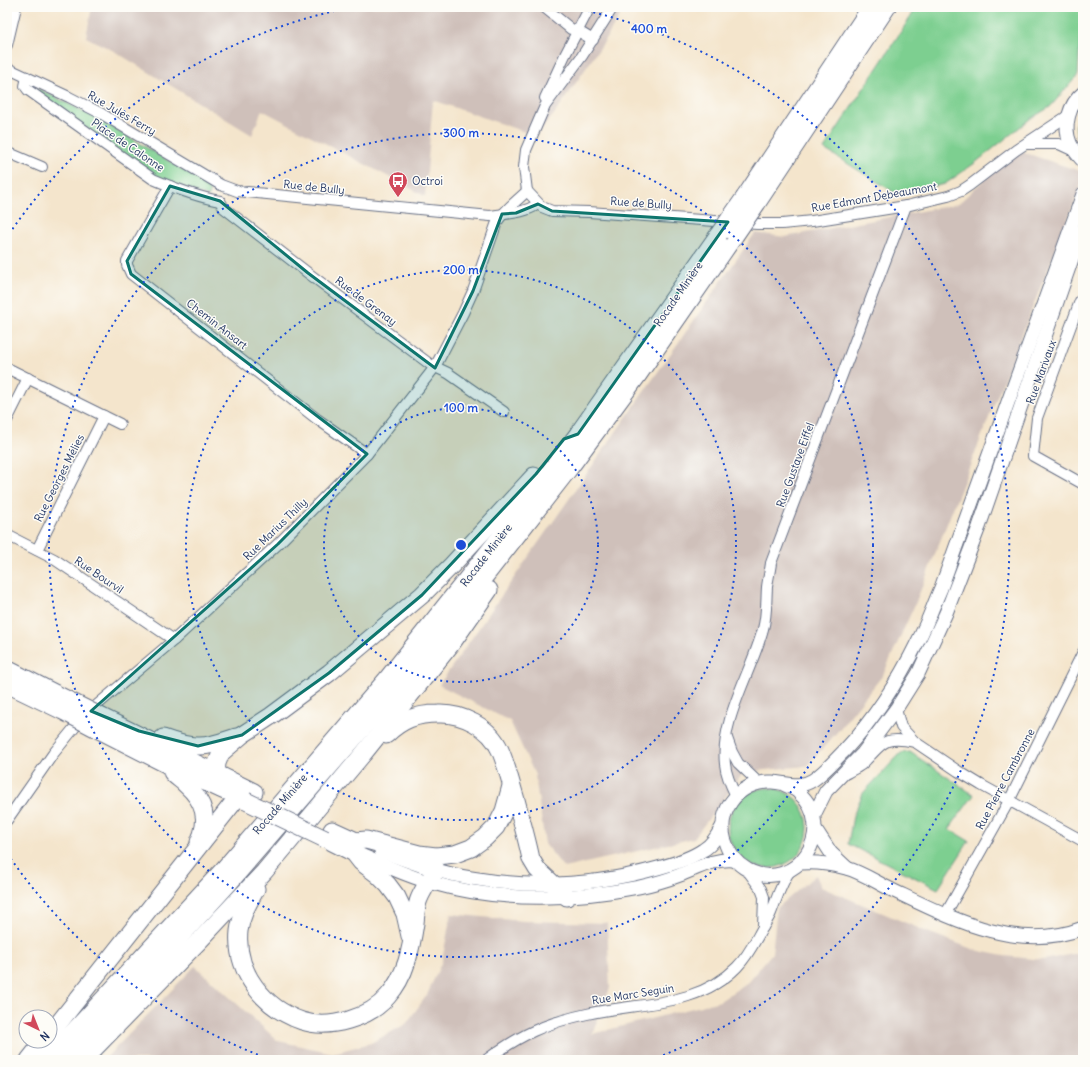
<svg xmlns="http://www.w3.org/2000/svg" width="1090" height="1067" font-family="Delius,sans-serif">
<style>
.industrial{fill:#cfc0ba}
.grass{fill:#7dcf90;stroke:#4c7f77}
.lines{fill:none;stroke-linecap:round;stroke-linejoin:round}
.street-casing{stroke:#676f84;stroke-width:12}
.secondary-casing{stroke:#676f84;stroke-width:15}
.highway-casing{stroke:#676f84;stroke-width:19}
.street{stroke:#fff;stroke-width:10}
.secondary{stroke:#fff;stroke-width:13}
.highway{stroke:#fff;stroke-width:17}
.highway-bridge-casing{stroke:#676f84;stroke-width:19;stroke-linecap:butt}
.highway-bridge{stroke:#fff;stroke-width:17}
.marked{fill:#0f766e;fill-opacity:0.2;stroke:#0f766e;stroke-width:3;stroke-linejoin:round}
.ring{fill:none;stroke:#1d4ed8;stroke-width:2;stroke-dasharray:2 4}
.labels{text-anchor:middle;stroke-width:3;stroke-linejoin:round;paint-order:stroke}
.street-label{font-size:11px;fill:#1b2f5e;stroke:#fdfcf7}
.poi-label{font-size:11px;fill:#1b2f5e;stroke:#fdfcf7;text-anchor:start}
.centre{fill:#1d4ed8;stroke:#fdfcf7;stroke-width:2}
.ring-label{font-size:12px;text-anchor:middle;font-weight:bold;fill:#1d4ed8;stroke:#fdfcf7;stroke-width:3;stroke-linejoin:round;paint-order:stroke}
</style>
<rect width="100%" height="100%" fill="#fdfcf7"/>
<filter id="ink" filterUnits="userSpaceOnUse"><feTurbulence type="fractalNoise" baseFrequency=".025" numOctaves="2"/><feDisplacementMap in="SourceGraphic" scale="8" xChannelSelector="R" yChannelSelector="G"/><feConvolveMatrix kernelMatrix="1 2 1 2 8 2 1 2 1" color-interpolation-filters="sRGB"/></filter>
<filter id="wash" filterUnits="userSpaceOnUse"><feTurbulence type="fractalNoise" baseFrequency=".012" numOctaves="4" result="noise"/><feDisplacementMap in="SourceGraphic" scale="16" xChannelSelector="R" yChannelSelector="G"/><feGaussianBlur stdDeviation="0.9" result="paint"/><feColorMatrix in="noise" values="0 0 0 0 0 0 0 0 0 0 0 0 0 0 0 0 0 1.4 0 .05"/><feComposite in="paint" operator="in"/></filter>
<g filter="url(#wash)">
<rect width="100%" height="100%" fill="#f4e5cc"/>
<g class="industrial">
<polygon points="92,7 625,7 604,42 555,113 536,136 433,100 425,196 262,110 252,135 114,51 86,37"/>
<polygon points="1016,150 1083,172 1083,180 916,602 883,675 837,732 807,766 744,772 694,838 564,868 545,844 535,775 510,721 439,685 755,233 785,237 958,204"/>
<polygon points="816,875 821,887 930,933 975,950 1004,956 1044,960 1083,952 1083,1060 104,1060 195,966 278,1041 333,1053 371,1043 406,1024 427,995 442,961 451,914 524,921 607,923 610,988 592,1034 720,1001 748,982 772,953 777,908"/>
</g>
<g class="grass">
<polygon points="917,7 1083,7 1083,36 1080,41 1078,75 1050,107 1030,119 975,163 945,184 897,194 824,149"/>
<polygon points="39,89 103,121 205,183 210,192 209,197 155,177 36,93"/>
<path d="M1083,105V148C1074,136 1073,118 1083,105Z"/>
<polygon points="910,752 974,795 949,829 969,841 938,889 848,844 853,816 863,793 901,753"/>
<circle cx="768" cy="828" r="40"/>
</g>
</g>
<g filter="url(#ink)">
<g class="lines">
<defs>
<g id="street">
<polyline points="544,7 571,29 578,31 593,40"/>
<polyline points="7,45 16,7"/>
<path d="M7,68L69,97L102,114L221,185L237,191L490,216C507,213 523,214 538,204"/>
<path d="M27,77L25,86L28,90L153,179C174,188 197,197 220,201"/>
<polyline points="545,98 565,55 590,7"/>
<polyline points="1026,144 1059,144 1074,151"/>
<polyline points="7,152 42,167"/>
<polyline points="170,186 127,261 127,265 131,274 317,419 367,454"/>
<polyline points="527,191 542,207 552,211 589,212 757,224 782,224 812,221 906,206 948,196 961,191 970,185 1016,150 1069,115"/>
<polyline points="527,191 524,167 526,150 545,106 582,56 613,7"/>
<polyline points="220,201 224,208 308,273 431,365 448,373 504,412"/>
<polyline points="1083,302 1080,301 1037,418 1033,456 1083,484"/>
<polyline points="7,368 120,424"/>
<polyline points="7,420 28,378"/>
<polyline points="7,535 54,559 174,640"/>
<polyline points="37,550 104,416"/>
<polyline points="896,709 901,727 915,742 958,771 981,785 1083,841"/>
<polyline points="727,738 732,752 738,763 759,783"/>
<path d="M847,773C852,770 857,768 861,765C883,745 880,735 915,742"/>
<path d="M736,796C731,786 726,775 725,764C720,720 752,671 763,629C767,615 766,601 767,587C768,579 770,571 771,563L906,206"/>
<path d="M7,820L53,754L75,727L97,705L174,640L278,544L367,454L435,367L463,313L473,291L497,222C504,210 517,201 527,191"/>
<polyline points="747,870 761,889 764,897 763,927"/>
<polyline points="945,915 1009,801 1083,652"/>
<path d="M486,1060C520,1035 545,1023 587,1014C639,1002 697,1008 737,967C749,955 755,941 763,927C766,922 769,918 771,913C777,898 781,883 791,869"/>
</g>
<g id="secondary">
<path d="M1083,93C1069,104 1063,126 1070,143C1073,150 1078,155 1083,161"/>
<path d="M785,785C790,787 795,789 798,792C840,828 796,895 748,870C724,857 715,825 731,802C740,789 756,781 772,782C787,783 799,789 813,780C825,772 834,761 844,751C874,719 899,680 918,641C927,624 933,606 941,588L1083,194"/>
<polyline points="814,815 826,791 863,753 896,709 918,674 946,613 979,527 1075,250 1083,230"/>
<polyline points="816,830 831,853 847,868"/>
<path d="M381,851C410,862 440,873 471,878C533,889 597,885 658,868C673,864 690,859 703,850C712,845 717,836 722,827"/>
<path d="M356,853C380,863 404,875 429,882C498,902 569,901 639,887C653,884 667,880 680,875C698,868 715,858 734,860"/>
<path d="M801,863C816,862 831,864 846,868C861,872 876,882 890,889C949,917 1016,954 1083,928"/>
</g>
<g id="highway">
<polyline points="745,197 871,7"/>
<polyline points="757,203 887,7"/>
<polyline points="7,669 66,699"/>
<polyline points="7,684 63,711"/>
<polyline points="102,717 254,792"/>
<polyline points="97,729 168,765 225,791"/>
<path d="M386,735C401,720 416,714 438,714C462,713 490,727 500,750C507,766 511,784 516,800C521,819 527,839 531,859L537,869L567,897"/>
<path d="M163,738C174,742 185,746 197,746C209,747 224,741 236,737"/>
<path d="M172,772C175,777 182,780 186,785C204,801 210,819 199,842"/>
<polyline points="221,789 216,774 217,763 221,753 242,735 271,716 329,673 422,595 452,565 534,476"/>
<polyline points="332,830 356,841 366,840 419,854 436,856 455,854 471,848 485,838 496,827 504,811 511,786"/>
<polyline points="332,842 354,853 361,862 378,875 388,885 397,897 405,914 410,936"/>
<path d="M256,889C249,902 241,915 239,931C235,972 264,1008 302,1021C329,1030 370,1018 388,996C406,976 411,949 415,923C416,915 416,906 419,899C423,889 430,879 436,870"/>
<polyline points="50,1034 245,788"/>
<polyline points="29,1060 44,1041"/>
<polyline points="47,1060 223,870 387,679 505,531 578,434 719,234"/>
<polyline points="68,1060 229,883 399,686 568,470 638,375 735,235"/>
<polyline points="83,1060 200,940 264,872 363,754 452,643 489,590"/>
</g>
</defs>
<use href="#street" class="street-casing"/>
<use href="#secondary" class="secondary-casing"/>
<use href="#highway" class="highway-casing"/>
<use href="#street" class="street"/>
<use href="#secondary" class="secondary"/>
<use href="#highway" class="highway"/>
<defs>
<g id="highway-bridge">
<polyline points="719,234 745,197"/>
<polyline points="735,235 757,203"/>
<polyline points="66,699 102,717"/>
<polyline points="63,711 97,729"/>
<polyline points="246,801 325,839"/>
</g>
</defs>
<use href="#highway-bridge" class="highway-bridge-casing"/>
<use href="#highway-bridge" class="highway-bridge"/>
</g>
</g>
<path class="marked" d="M170,186L220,201L308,273L435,368L473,291L502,214L516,213L538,204L552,211L728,222L578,434L564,439L536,474L422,595L329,673L242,735L198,746L139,731L91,711L278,544L367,454L131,274L127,261Z"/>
<g class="ring">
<circle cx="461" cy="545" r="137"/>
<circle cx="461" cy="545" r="275"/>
<circle cx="461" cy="545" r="412"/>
<path d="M269 1059A549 549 0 0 1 9 856M9 234A549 549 0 0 1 352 7M570 7A549 549 0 0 1 653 1059"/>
</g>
<defs>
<symbol id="bus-pin" viewBox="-11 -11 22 30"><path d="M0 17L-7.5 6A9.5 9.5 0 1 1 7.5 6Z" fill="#d1495b" stroke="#fdfcf7"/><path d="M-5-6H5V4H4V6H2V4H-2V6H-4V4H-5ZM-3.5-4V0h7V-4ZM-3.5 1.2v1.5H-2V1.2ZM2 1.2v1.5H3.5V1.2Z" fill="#fff"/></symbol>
</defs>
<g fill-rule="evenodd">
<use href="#bus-pin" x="387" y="170" width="22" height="30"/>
</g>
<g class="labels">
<g class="street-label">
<text transform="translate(122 113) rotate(30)" y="4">Rue Jules Ferry</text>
<text transform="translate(128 145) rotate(34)" y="4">Place de Calonne</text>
<text transform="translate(314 187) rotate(6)" y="4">Rue de Bully</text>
<text transform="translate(874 197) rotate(-10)" y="4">Rue Edmont Debeaumont</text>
<text transform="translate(641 203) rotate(4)" y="4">Rue de Bully</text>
<text transform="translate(678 294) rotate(-55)" y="4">Rocade Minière</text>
<text transform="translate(366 301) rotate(37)" y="4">Rue de Grenay</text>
<text transform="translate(217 324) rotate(38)" y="4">Chemin Ansart</text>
<text transform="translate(1041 372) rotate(-70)" y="4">Rue Marivaux</text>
<text transform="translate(795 465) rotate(-70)" y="4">Rue Gustave Eiffel</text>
<text transform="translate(59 478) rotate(-63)" y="4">Rue Georges Mélies</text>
<text transform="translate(275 529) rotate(-44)" y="4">Rue Marius Thilly</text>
<text transform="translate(486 555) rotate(-52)" y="4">Rocade Minière</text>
<text transform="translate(99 575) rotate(34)" y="4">Rue Bourvil</text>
<text transform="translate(1005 779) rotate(-62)" y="4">Rue Pierre Cambronne</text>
<text transform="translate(280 804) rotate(-49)" y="4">Rocade Minière</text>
<text transform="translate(633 994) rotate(-9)" y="4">Rue Marc Seguin</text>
</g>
<g class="poi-label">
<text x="412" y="185">Octroi</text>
</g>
</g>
<circle cx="461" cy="545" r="6" class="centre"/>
<g class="ring-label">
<text x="649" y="33">400 m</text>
<text x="461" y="137">300 m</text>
<text x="461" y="274">200 m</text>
<text x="461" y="412">100 m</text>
</g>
<rect width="1090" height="1067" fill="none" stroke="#fdfcf7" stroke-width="24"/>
<g transform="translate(38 1029) rotate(137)"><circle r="19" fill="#fdfcf7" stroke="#a3aaba"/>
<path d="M0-3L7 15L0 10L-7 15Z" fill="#d1495b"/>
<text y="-6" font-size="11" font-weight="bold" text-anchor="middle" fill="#1b2f5e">N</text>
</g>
</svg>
